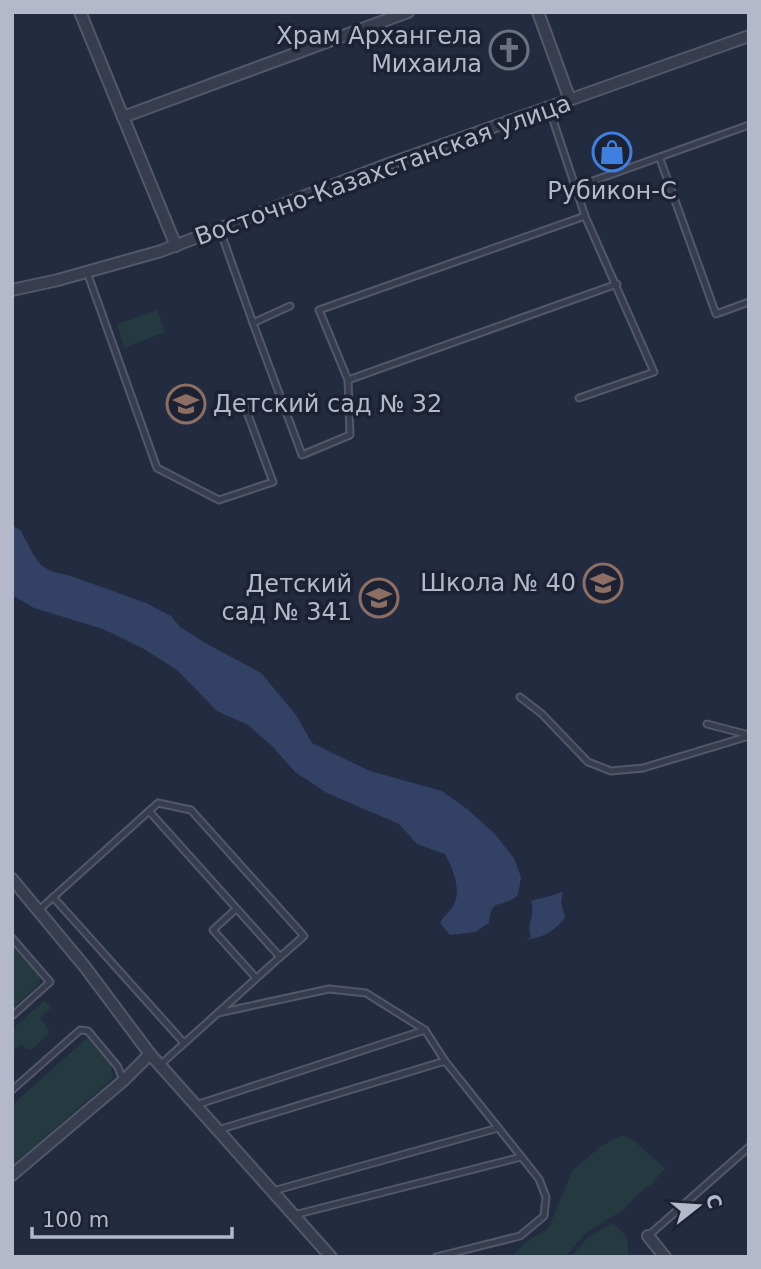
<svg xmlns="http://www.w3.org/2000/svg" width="761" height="1269" font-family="'DejaVu Sans',sans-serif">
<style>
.green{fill:#243940}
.water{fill:#334165}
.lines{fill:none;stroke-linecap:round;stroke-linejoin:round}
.service-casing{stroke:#52586a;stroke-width:9}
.minor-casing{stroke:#52586a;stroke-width:14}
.service{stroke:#373d4f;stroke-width:5}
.minor{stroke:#373d4f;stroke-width:10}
.labels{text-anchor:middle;stroke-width:7;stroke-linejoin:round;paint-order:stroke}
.poi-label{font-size:24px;fill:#b3b8ca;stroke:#1c2234;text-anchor:end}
.street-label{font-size:24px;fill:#b3b8ca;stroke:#1c2234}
</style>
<rect width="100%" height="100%" fill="#222b3f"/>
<g class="green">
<polygon points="157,310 165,332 124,348 117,324"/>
<polygon points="12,942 39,973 40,983 12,1009"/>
<polygon points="44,1001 51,1008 40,1018 48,1029 49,1034 32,1049 27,1049 21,1044 12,1052 12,1029"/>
<polygon points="87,1038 111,1065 113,1078 12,1166 12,1105"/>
<polygon points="621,1135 632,1139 665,1168 652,1184 642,1190 623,1210 587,1232 565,1257 512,1257 524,1243 548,1229 572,1171 599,1148"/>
<polygon points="613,1223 627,1237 629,1257 571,1257 588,1237"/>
</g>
<g class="water">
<path d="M12,525L21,531L33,554L41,565L50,571L71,576L146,603L171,616L180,627L207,644L261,673L296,715L312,743L370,771L442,791L467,809L494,833L514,858L521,877L518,895C501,910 491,896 489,923L475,932L450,935L440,923C444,915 451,911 454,904C462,890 452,867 445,854L417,844L399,824L327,793L295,772L272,746L248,725L217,711L177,670L144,649L103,629L34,608L12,595Z"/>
<path d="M563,891L561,902L565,918C553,932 544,937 526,940L531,937C526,921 536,917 531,901C542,897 552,897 563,891Z"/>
</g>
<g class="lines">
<defs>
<g id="service">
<polyline points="549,108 585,216 654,372 579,398"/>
<polyline points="660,159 716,314 749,302"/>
<polyline points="576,187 749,125"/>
<polyline points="585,216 319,310 348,380 617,284"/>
<polyline points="220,230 253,323 290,306"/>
<polyline points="87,272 157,468 219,500 273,482 242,399"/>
<polyline points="253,323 302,455 350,435 348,380"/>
<polyline points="520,697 542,714 588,762 611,771 643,768 749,736"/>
<polyline points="707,724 749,735"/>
<polyline points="149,811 280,957 160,1065"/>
<polyline points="53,897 184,1043"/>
<polyline points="236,909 213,930 256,978"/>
<polyline points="39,910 158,803 191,810 304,936 280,957"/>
<polyline points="12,938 50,982 12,1016"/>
<polyline points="218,1013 329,989 366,993 425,1030 445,1061 539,1179 546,1197 544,1216 520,1236 436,1257"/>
<polyline points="12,1090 80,1030 88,1031 118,1067 123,1081"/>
<polyline points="196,1105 425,1030"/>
<polyline points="218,1130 445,1061"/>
<polyline points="273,1191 498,1128"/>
<polyline points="294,1215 521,1157"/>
<polyline points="648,1236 749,1147"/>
</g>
<g id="minor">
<polyline points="80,12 176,246"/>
<polyline points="538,12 570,100"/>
<polyline points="123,117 408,12"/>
<polyline points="12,290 58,280 161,251 383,166 749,36"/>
<polyline points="12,879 85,967 150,1054 331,1257"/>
<polyline points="12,1175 123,1081 150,1054"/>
<polyline points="648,1236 665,1257"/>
</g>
</defs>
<use href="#service" class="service-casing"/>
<use href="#minor" class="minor-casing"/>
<use href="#service" class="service"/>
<use href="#minor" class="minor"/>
</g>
<defs>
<symbol id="church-ring" viewBox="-11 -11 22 22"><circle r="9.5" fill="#1c2234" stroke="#6b7280" stroke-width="1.5"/><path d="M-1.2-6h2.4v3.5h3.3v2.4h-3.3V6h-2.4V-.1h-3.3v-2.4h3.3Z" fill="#6b7280"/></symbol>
<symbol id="shop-ring" viewBox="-11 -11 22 22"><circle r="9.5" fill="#1c2234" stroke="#3f7fe0" stroke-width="1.5"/><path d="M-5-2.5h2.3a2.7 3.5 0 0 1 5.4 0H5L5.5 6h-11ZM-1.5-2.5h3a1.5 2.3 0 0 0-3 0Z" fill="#3f7fe0"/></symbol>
<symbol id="school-ring" viewBox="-11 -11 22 22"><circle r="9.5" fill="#1c2234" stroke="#8d6e63" stroke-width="1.5"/><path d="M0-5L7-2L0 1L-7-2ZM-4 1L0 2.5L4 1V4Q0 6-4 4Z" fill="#8d6e63"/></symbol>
</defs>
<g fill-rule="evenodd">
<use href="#church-ring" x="487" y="28" width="44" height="44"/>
<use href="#shop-ring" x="590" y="130" width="44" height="44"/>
<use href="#school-ring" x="164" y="382" width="44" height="44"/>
<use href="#school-ring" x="581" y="561" width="44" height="44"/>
<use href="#school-ring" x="357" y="576" width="44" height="44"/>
</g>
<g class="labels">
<g class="poi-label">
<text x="482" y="44">Храм Архангела<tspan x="482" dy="28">Михаила</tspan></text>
<text x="612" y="199" text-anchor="middle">Рубикон-С</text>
<text x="213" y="412" text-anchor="start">Детский сад № 32</text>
<text x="576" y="591">Школа № 40</text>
<text x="352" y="592">Детский<tspan x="352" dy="28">сад № 341</tspan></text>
</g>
<g class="street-label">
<text transform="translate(383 170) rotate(-20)" y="8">Восточно-Казахстанская улица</text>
</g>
</g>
<rect width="761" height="1269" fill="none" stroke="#b3b8ca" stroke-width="28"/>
<g transform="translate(698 1206) rotate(73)" stroke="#1c2234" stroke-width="5" paint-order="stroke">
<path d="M0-5L12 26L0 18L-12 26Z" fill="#b3b8ca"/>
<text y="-10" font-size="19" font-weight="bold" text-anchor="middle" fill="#b3b8ca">С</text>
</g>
<path d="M32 1227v10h200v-10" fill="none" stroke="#b3b8ca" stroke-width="3.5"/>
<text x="42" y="1227" font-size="21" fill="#b3b8ca" stroke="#1c2234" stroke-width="5" paint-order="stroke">100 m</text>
</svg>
